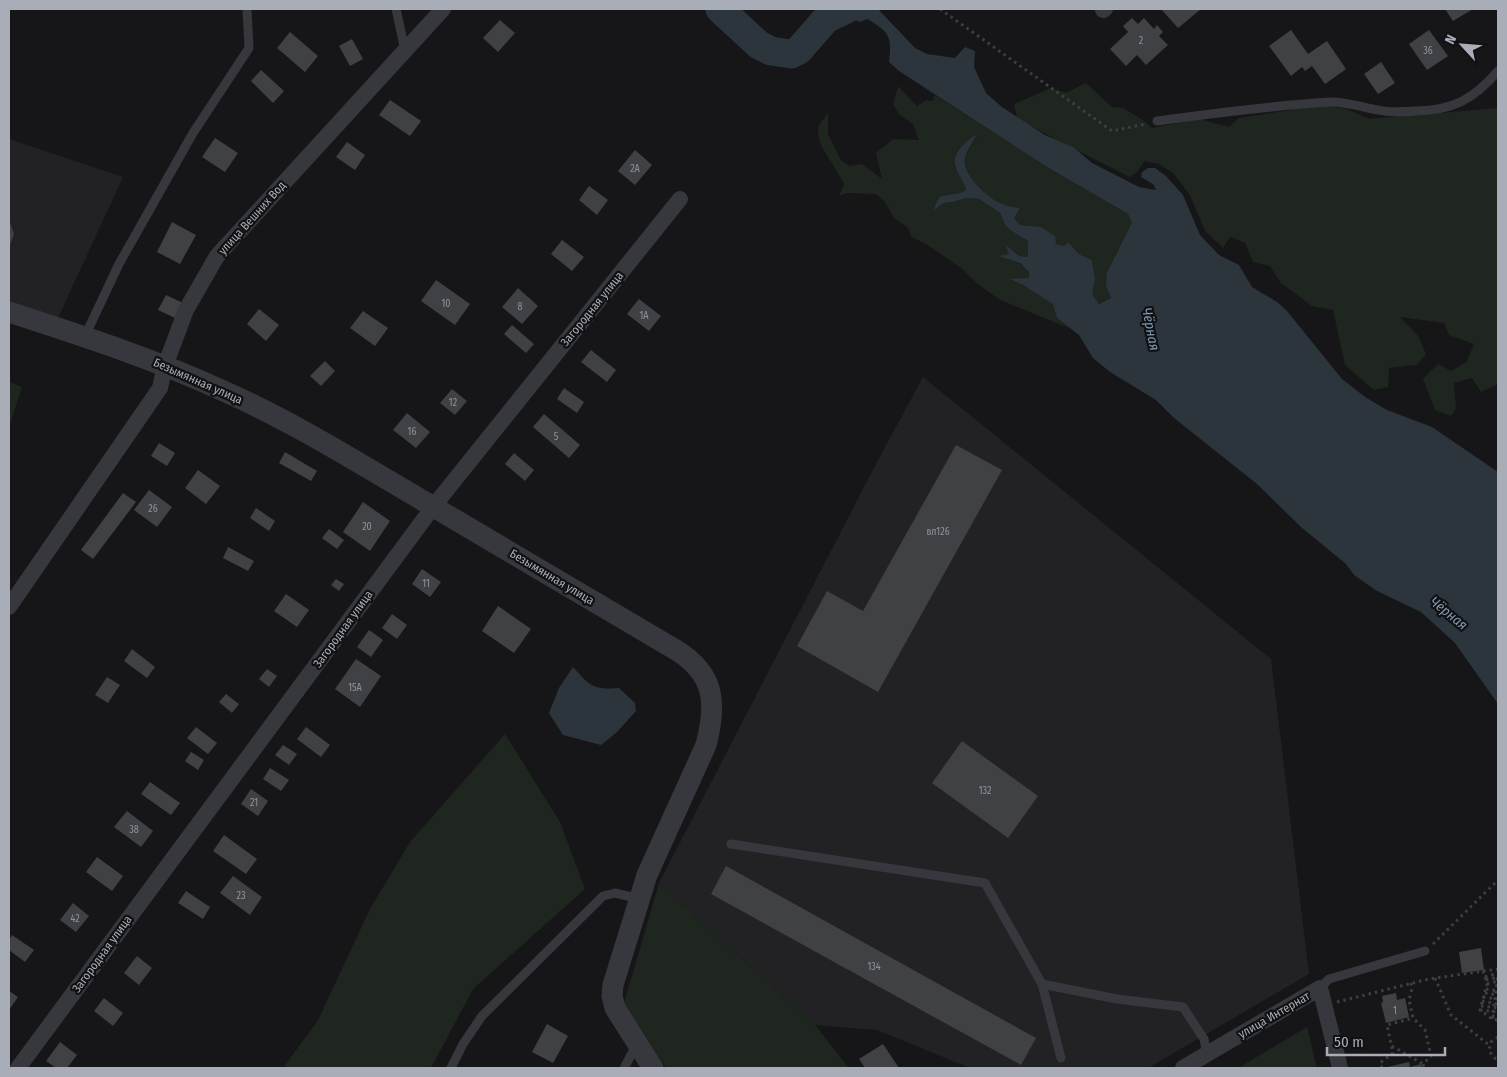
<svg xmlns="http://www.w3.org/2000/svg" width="1507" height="1077" font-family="'Fira Sans Condensed',sans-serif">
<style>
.built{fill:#222225}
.green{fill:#1e261f}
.water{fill:#2c353c}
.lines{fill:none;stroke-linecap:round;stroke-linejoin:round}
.river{stroke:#2c353c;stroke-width:29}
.building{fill:#404145}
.path{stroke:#3d3f44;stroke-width:3;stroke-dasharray:2.5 4;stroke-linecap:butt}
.service{stroke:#37383d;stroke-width:9}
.minor{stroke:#37383d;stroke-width:16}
.tertiary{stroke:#37383d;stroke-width:21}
.labels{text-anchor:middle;stroke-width:4.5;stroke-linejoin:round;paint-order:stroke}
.number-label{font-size:10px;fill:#8e929b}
.street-label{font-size:12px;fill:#a8adb8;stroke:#111113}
.water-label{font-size:14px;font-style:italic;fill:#7f9bb3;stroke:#111113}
</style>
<rect width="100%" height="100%" fill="#161618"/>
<g class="built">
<polygon points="9,139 123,177 57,320 9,303"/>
<polygon points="923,377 1271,659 1309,974 1148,1068 970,1068 877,1030 815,1025 659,883 877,462"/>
</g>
<g class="green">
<path d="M1086,83L1112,107L1123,108L1143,120L1152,128L1199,119L1229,127L1239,118L1323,105L1347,109L1369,119L1498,108V384L1481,392L1472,378L1454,383L1456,409L1451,416L1435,410L1423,379L1438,364L1451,371L1466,362L1474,344L1449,335L1444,323L1400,317L1419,337L1426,354L1417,365L1389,368L1388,387L1374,390L1345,365L1333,310L1312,306L1281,283L1270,266L1253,262L1245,243L1230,237L1223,248L1205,231L1190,195L1173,173L1159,164L1145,161L1136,173L1129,177C1092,157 1053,140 1017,117L1014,104L1051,88L1066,93Z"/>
<path d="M898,86L917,106L926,100L933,101L935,95L1047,167L1128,214L1132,222L1116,254L1106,286L1111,298L1098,304L1091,294L1095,279L1092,260L1079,254L1068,242L1064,247L1056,244L1041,227L1020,225L1014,218L1020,208C1015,207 1009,207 1004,205C990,201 963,176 965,160C966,152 974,142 977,135L955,167L963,178L966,190L960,193L941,196L935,209L944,203L953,202L966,198L979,199L1000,213L1005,226L1010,230L1028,241V257L1019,256L1006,245L1009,254L999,256C1011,261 1028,262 1030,278L1011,280L1023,285L1054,304L1057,318L1069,328L1000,300L979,285L960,267L929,246L912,237L907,227L894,218L885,202L876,194L847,193L839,196L844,184C838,169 813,142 819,126C821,122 825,117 828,113V134L840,159L849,166L862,164L882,179L876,153L893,139L919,140L913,124L899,114L893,104Z"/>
<polygon points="9,382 22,387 9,427"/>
<polygon points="505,734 560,822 585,889 473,989 431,1068 283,1068 318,1020 370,909 410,842"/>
<polygon points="659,883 815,1025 849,1068 666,1068 624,1003"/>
<polygon points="1307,1027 1317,1068 1238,1068"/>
</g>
<g class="water">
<path d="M826,9H878L915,48L927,54L955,58L965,47L975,51L974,67L986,93L1002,107L1045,135L1073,147L1092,163L1139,187L1156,190L1153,184L1141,177L1142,172L1148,168H1155L1166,176L1183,195L1200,235L1219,255L1239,265L1252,287L1277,302L1287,311L1342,379L1365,397L1387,410L1432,427L1498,472V704L1455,643L1421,612L1377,591L1354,575L1346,564L1301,527L1257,484L1174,418L1156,400L1110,372L1093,358L1079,335L1057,318L1053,304L1023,285L1009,279L1029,278V272L1020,263L998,256L1009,254L1005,244L1019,256L1028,257V241L1010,230L1005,225L1000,213L979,199L966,198L953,202L944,203L934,210L937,201L941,196L960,193L966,190C964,182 959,176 956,168C950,153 967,141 977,134C974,141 966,151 965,159C962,175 990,201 1005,205C1009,207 1015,207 1020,208L1014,218L1020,225L1041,227L1055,236L1056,244L1064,246L1068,242L1079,254L1092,260L1095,279L1092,294L1099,304L1111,298L1106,286L1107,273L1132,222L1128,214L1047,167L899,71L889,62C892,37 890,32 867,19L860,22C859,22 854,19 853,19C838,18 804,46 801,59C782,64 773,56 759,45C768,46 782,49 791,47C805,44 815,19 826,9Z"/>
<path d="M573,667C590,686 593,690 619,688L635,703L636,711L617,732L601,745L563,735L549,713L559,688Z"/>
</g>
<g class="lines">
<polyline class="river" points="720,9 759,45 771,51 791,54 799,50 826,19 847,9"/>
</g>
<g class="building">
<polygon points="1161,9 1201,9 1178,28"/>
<polygon points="1445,9 1473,9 1453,21"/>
<polygon points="1132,18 1138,24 1144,18 1154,29 1157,25 1163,32 1159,36 1168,45 1146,65 1137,55 1126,66 1110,49 1128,32 1123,26"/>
<polygon points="500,20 515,33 498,52 483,38"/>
<polygon points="1291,30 1308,54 1327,41 1346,69 1325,84 1312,66 1305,71 1302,67 1291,76 1269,46"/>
<polygon points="1429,30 1448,56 1427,70 1409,44"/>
<polygon points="290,32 318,56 305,72 277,48"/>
<polygon points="352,39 363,59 350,66 339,46"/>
<polygon points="1381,62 1395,83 1378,94 1364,74"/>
<polygon points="261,70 284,91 273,103 251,81"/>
<polygon points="390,100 421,121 410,136 379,115"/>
<polygon points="215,138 238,153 225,172 202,157"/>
<polygon points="347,142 365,155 355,170 336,157"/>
<polygon points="635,150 652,165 635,185 618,171"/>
<polygon points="589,186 608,200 597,215 579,200"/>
<polygon points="9,220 14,234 9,248"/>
<polygon points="172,222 196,235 180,264 157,252"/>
<polygon points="562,240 584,257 572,271 551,254"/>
<polygon points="436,280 470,304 455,325 421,301"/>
<polygon points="518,288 538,306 522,324 502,307"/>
<polygon points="166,295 183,303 175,318 158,310"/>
<polygon points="639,299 661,316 649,331 627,314"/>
<polygon points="259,309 279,325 266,341 247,324"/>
<polygon points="363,311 388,328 375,346 350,328"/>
<polygon points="512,325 534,344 526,353 504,334"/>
<polygon points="591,350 616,370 607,382 581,362"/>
<polygon points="325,361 335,371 321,386 310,376"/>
<polygon points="564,388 584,402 577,413 557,399"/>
<polygon points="452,389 467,401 455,415 440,403"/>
<polygon points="407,413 430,432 416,448 393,430"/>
<polygon points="544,414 580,445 569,458 533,427"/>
<polygon points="159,443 175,453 167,466 151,456"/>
<polygon points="956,445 1002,470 878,692 797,646 827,591 863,611"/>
<polygon points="285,452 317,471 311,481 279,463"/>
<polygon points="514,453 534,470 525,481 505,464"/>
<polygon points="198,470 220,486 206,504 185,488"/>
<polygon points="149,490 172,507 157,527 134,510"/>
<polygon points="123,493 136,502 93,559 81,550"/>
<polygon points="363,502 390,521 370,551 343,532"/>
<polygon points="256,508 275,521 269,531 250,518"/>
<polygon points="329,529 344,540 337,549 322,538"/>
<polygon points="228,547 254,561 248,571 223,558"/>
<polygon points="422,569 441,582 430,597 412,584"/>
<polygon points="336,579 344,584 339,591 331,585"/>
<polygon points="286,594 309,610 297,627 274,611"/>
<polygon points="498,606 531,629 514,653 482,631"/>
<polygon points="392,614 407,625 397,639 382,628"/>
<polygon points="369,630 383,640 371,657 357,647"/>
<polygon points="132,649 155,667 147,678 124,661"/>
<polygon points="356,659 381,676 360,707 335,689"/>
<polygon points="267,669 277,676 269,687 259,679"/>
<polygon points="107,677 120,685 108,703 95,695"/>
<polygon points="226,694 239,704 232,713 219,702"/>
<polygon points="196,727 217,743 208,754 187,738"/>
<polygon points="306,727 330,745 321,757 297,739"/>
<polygon points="962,741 1038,796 1008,838 932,783"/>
<polygon points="283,745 297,754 289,765 275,755"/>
<polygon points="191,752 204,760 198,770 185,761"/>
<polygon points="270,768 289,780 281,791 263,779"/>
<polygon points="150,782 180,803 171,815 141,794"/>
<polygon points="251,789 268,801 258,816 241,804"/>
<polygon points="127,811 153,831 141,847 114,827"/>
<polygon points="224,835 257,859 246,874 213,851"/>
<polygon points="97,857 123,876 112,891 86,872"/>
<polygon points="726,866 1036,1038 1021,1065 711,894"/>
<polygon points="233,876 262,897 250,915 220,893"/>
<polygon points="186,891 210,907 203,919 178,903"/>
<polygon points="73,903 89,916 76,932 60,920"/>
<polygon points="12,935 34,950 25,962 9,950 9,940"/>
<polygon points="1481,948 1484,970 1462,973 1459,952"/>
<polygon points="137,956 152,968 139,985 124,973"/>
<polygon points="9,991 18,997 9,1010"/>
<polygon points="1396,993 1397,1000 1405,998 1409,1017 1386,1023 1381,1003 1383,1002 1382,996"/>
<polygon points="104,998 123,1013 113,1026 94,1011"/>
<polygon points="547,1024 568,1036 553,1063 532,1052"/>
<polygon points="60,1042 77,1055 67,1068 56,1068 46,1061"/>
<polygon points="883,1044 899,1068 865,1068 859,1059"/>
<polygon points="1409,1062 1410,1067 1421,1064 1422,1068 1383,1068"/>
</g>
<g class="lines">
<g class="path">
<polyline points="940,9 1112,131 1146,124"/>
<polyline points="1433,944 1498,880"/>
<polyline points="1483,971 1487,984 1480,1010 1492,1019 1498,1020"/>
<polyline points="1485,977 1498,973"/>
<polyline points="1435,978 1451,1015 1489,1045"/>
<polyline points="1486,980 1498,977"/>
<polyline points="1411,983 1412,989 1409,1000 1413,1018 1425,1030 1431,1056 1423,1064 1424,1068"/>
<polyline points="1487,984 1498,981"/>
<polyline points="1486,989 1498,991"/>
<polyline points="1485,993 1498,995"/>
<polyline points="1483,997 1498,999"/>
<polyline points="1482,1001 1498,1004"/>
<polyline points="1337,1002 1429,979 1498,969"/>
<polyline points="1481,1006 1498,1008"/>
<polyline points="1480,1010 1498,1012"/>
<polyline points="1492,1016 1498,1016"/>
<polyline points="1492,1019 1498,975"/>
<polyline points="1498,1037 1491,1042 1489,1050 1493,1057 1498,1060"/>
<polyline points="1392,1046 1423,1064"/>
<polyline points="1382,1068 1380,1063 1393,1053 1387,1025 1413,1018"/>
</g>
<g class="service">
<polyline points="396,9 405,50"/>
<path d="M1157,121C1214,113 1271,106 1329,102C1345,101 1361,107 1378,110C1390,113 1403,112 1416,111C1453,110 1473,100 1498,71"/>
<polyline points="85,336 119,264 193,133 249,48 247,9"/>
<polyline points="731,844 985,883 1042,984 1061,1058"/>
<polyline points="1042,984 1117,999 1183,1007 1204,1039 1207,1054"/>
<polyline points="1320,988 1329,979 1425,951"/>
<polyline points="451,1068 463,1044 482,1016 603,896 615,893 640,899"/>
<polyline points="624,1068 637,1044"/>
</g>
<g class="minor">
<polyline points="1103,10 1105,9"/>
<polyline points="9,607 160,388 165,366 186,310 217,256 443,9"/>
<polyline points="18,1068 433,507 680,199"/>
<polyline points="1183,1068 1320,988 1340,1068"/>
</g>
<path class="tertiary" d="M9,312C83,336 157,360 228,393C299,425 365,467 432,506C513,554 594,602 676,650C715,674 717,703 706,745L647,875L613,985L612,996L615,1008L653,1068"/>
</g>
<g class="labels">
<g class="number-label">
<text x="1141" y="44">2</text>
<text x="1428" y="54">36</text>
<text x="635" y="172">2А</text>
<text x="446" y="307">10</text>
<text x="520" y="310">8</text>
<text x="644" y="319">1А</text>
<text x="453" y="406">12</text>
<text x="412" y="435">16</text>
<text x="556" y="440">5</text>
<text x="153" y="512">26</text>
<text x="367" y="530">20</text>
<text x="938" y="535">вл126</text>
<text x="426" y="587">11</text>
<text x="355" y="691">15А</text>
<text x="985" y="794">132</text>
<text x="254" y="806">21</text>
<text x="134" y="833">38</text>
<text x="241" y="899">23</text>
<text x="75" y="922">42</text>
<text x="874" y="970">134</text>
<text x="1395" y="1014">1</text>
</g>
<g class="street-label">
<text transform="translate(252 218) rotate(-48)" y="4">улица Вешних Вод</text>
<text transform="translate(592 309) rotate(-51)" y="4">Загородная улица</text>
<text transform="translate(198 381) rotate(24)" y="4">Безымянная улица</text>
<text transform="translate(552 577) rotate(31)" y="4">Безымянная улица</text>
<text transform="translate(343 629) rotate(-54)" y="4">Загородная улица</text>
<text transform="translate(102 954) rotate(-54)" y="4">Загородная улица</text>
<text transform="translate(1274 1015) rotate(-30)" y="4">улица Интернат</text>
</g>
<g class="water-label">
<text transform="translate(1151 329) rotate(79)" y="5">Чёрная</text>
<text transform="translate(1449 613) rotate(39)" y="5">Чёрная</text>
</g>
</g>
<rect width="1507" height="1077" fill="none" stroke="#a8adb8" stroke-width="20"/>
<g transform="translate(1462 45) rotate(296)" stroke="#111113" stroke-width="4" paint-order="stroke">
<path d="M0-4L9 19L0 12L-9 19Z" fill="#a8adb8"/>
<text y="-8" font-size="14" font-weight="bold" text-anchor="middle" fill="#a8adb8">N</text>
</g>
<path d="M1327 1047v8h118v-8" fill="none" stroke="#a8adb8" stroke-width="2.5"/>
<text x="1334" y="1047" font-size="15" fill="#a8adb8" stroke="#111113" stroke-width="4" paint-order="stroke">50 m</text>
</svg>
